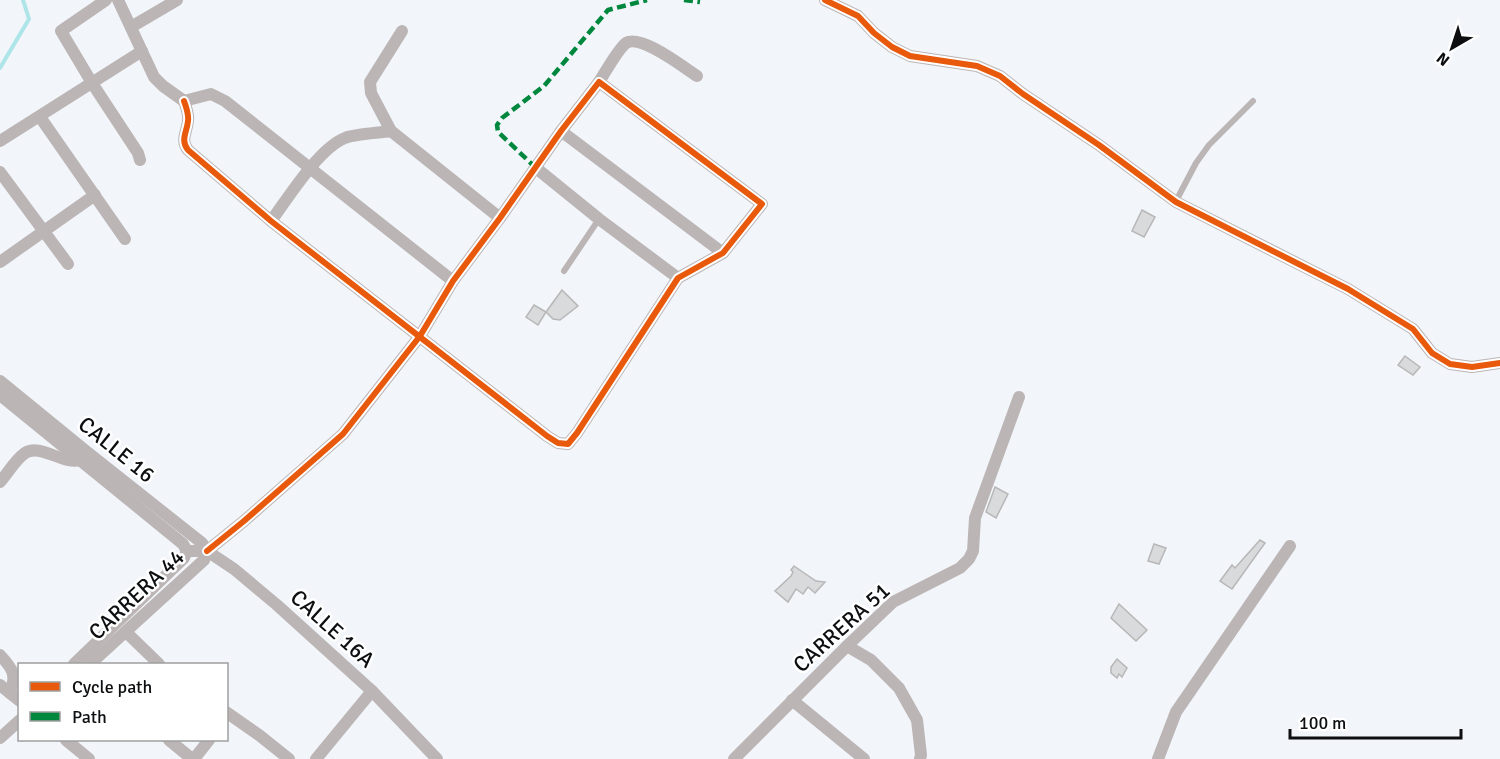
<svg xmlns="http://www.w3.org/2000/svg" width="1500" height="759" font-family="Signika,sans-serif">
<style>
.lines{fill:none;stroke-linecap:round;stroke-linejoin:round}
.stream{stroke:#ade5e8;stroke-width:4}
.building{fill:#d9dadb;stroke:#b7b7b7;stroke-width:1.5}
.lane{stroke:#bcb5b6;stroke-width:6}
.street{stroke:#bcb5b6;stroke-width:12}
.quiet{stroke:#00873e;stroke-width:4.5;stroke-dasharray:9 4.5;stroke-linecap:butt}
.cycleway-casing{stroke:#fff;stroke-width:10}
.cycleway{stroke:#e8590c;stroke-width:6}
.labels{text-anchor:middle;stroke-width:5;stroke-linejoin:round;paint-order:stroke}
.street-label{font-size:22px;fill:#0c0e10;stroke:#fff}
</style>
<rect width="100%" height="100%" fill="#f2f6fa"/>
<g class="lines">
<polyline class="stream" points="0,68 29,19 23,0"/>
</g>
<g class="building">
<polygon points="1142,210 1155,217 1144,237 1132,231"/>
<polygon points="562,290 578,306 560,320 553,319 546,312"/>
<polygon points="534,305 546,312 538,325 526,317"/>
<polygon points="1405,356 1420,367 1413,375 1398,365"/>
<polygon points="995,487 1008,494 996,518 986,512"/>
<polygon points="1260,540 1265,543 1232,589 1220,581 1232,565 1235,568"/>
<polygon points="1154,544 1166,548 1159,564 1148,561"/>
<polygon points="794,566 816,581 825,582 815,593 808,587 803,594 796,589 788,602 775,591 791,576 793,572 791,570"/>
<polygon points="1119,604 1147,630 1136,641 1111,618"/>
<polygon points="1117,659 1127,668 1122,677 1119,674 1117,678 1111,673 1111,667"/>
</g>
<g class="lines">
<g class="lane">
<polyline points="1176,201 1196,163 1209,145 1253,101"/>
<polyline points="564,271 599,219"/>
</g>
<g class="street">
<polyline points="106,0 61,31 92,83 138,153 140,160"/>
<polyline points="118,0 154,77 163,86 184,101"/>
<polyline points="825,0 858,16 874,33 892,47 910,56 977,66 1000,76 1023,94 1099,145 1176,202 1348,289 1413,329 1432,353 1450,364 1472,367 1500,363"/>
<polyline points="131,27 177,0"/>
<polyline points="402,31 370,82 371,93 391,131 500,218"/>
<path d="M599,82C605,73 618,49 626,43C641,34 683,67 697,76"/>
<path d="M184,101C186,107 189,114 188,121C187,132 180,140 188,150L271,221L547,436L558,443L568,444L577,433L678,278L723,253L762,204L599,82L561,131L500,218L453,281L420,336L343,434L244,521L207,551"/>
<polyline points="184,101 211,94 225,101 453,281"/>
<polyline points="40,117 125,239"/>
<polyline points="561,131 723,253"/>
<polyline points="0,141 142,51"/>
<polyline points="536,168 599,219 678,278"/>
<polyline points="0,172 68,264"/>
<path d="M271,221C288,198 319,148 345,138C355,134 379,133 391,131"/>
<polyline points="0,262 95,195"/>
<polyline points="0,381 87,452 202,543 207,551"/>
<polyline points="0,395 183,544 187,551"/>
<path d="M0,482C8,473 15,460 25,453C40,443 63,465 80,460"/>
<polyline points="187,551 207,551 234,569 277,605 372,691 437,759"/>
<polyline points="126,632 159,664"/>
<polyline points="847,646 871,660 899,688 917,720 921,755 920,759"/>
<path d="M0,655C13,669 17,675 10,693"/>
<polyline points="74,664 184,558 187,551"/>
<polyline points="90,664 204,560 207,551"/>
<polyline points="0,685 20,701"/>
<polyline points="792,700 864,759"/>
<polyline points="226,712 259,735 289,759"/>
<polyline points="0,738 20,720"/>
<polyline points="66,740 89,759"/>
<polyline points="169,740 192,759"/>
<polyline points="194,759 209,740"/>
<polyline points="316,759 372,691"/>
<polyline points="734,759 847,646 893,602 960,568 969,559 973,551 975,518 1019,397"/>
<polyline points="1158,759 1176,712 1290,546"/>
</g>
<g class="quiet">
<polyline points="684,0 700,2"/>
<polyline points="536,168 498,132 497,125 502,118 544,86 608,10 647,0"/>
</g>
<defs>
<g id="cycleway">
<polyline points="825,0 858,16 874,33 892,47 910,56 977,66 1000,76 1023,94 1099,145 1176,202 1348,289 1413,329 1432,353 1450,364 1472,367 1500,363"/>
<path d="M184,101C186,107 189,114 188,121C187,132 180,140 188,150L271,221L547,436L558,443L568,444L577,433L678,278L723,253L762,204L599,82L561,131L500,218L453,281L420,336L343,434L244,521L207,551"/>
</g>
</defs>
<use href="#cycleway" class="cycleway-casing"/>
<use href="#cycleway" class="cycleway"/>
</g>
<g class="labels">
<g class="street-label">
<text transform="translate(117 449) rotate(39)" y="8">CALLE 16</text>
<text transform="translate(136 594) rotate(-43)" y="8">CARRERA 44</text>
<text transform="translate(841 627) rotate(-42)" y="8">CARRERA 51</text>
<text transform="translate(333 628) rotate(42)" y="8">CALLE 16A</text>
</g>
</g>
<rect x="18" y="663" width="210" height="78" fill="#ffffff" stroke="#9e9f9f" stroke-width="1.5"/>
<rect x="30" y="682" width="30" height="9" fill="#e8590c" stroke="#9e9f9f" stroke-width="1.5"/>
<text x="72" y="693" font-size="18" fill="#0c0e10">Cycle path</text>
<rect x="30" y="712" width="30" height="9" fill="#00873e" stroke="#9e9f9f" stroke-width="1.5"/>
<text x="72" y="723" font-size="18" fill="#0c0e10">Path</text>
<g transform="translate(1452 48) rotate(219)" stroke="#ffffff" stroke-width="4.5" paint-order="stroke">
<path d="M0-4.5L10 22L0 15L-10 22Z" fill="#0c0e10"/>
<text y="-9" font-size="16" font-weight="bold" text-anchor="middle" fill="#0c0e10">N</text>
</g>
<path d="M1290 729v9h171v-9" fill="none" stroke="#0c0e10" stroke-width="3"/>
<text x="1299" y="729" font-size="18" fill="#0c0e10" stroke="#ffffff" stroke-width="4.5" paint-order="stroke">100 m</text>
</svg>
